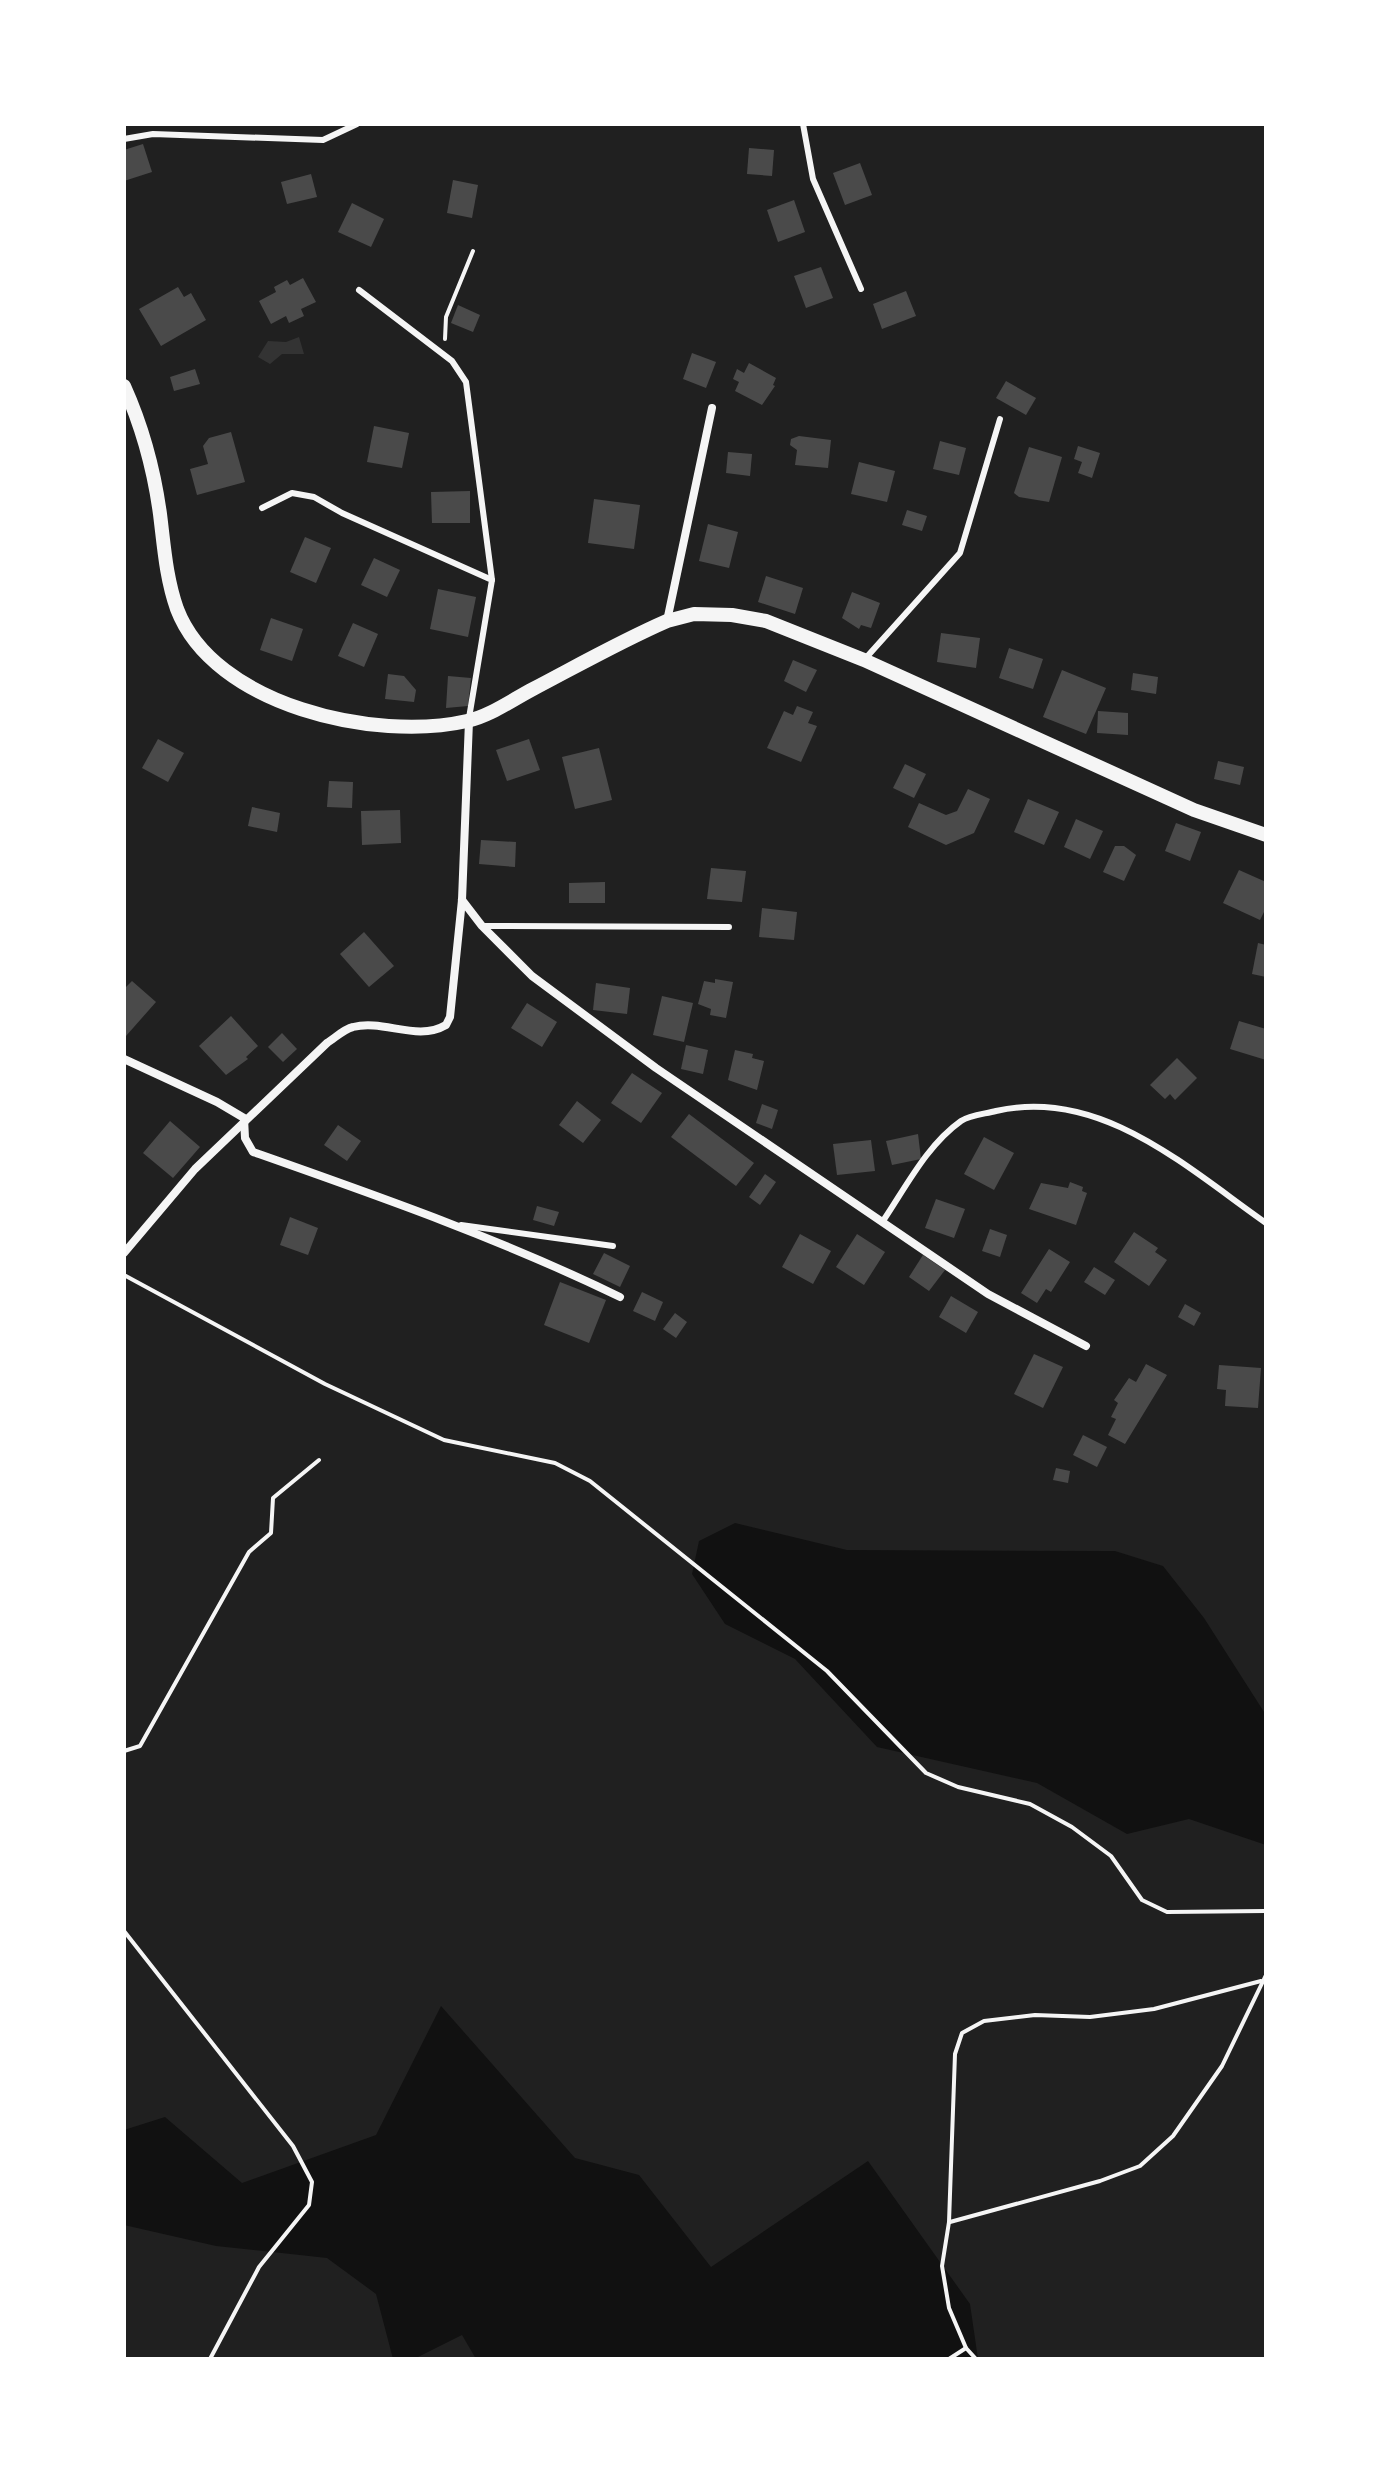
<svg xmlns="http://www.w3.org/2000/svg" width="1390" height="2483" font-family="Bitter,serif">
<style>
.green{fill:#202020}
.water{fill:#333}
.building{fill:#4a4a4a}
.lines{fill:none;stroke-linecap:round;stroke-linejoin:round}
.path{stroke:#f5f5f5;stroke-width:4}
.service{stroke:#f5f5f5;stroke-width:6}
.minor{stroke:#f5f5f5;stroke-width:8}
.tertiary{stroke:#f5f5f5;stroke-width:14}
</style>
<rect width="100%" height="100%" fill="#111"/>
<g class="green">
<polygon points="124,124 1266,124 1266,1715 1204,1618 1163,1566 1115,1551 847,1550 735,1523 699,1541 692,1574 725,1624 795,1659 877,1747 1037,1783 1127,1834 1189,1819 1266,1845 1266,2359 978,2359 970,2304 868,2161 711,2267 639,2175 575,2158 441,2006 376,2135 242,2183 165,2117 124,2130"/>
<polygon points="124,2225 216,2246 327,2258 376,2294 393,2359 124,2359"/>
<polygon points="462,2335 476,2359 414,2359"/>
</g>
<polygon class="water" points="299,337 304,354 282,354 270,364 258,357 268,341 286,342"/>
<g class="building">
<polygon points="143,144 152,172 124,181 124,150"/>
<polygon points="749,148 774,150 772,176 747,174"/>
<polygon points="860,163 872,195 845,205 833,173"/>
<polygon points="311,174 317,197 287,204 281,182"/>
<polygon points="453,180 478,185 472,218 447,213"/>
<polygon points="794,200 805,232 778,242 767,210"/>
<polygon points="352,203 384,219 371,247 338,232"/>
<polygon points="821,267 833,298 806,308 794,276"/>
<polygon points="303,278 316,302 301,309 304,316 289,323 286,316 271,324 259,301 276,292 274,287 287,280 290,285"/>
<polygon points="178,287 184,297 191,293 206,320 161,346 139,309"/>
<polygon points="906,291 916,316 882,329 873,304"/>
<polygon points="458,305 480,315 473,332 451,323"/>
<polygon points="692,353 716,362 706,388 683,379"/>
<polygon points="749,363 776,378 773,385 775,386 762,405 735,391 739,382 733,379 737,369 744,373"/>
<polygon points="195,369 200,384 174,391 170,377"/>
<polygon points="1006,381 1036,398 1026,415 996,398"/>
<polygon points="374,426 409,433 402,468 367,462"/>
<polygon points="231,432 245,482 197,495 190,469 208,464 203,446 209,438"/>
<polygon points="799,436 831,440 828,468 795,465 797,450 790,445 791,439"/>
<polygon points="940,441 966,448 959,475 933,469"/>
<polygon points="1078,446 1100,453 1092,478 1078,473 1082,462 1074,459"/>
<polygon points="1029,447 1062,457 1049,502 1019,497 1014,493"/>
<polygon points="728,452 752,454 750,476 726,473"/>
<polygon points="859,462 895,471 887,502 851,494"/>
<polygon points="470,491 470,523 432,523 431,492"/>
<polygon points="594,499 640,505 634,549 588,543"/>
<polygon points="907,510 927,516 922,531 902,525"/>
<polygon points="708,524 738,532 729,568 699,561"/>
<polygon points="305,537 331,548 316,583 290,572"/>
<polygon points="374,558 400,570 387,597 361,585"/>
<polygon points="766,576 803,588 795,614 758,602"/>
<polygon points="438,589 476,597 468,637 430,629"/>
<polygon points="852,592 880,603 871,628 861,625 859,629 842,618"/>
<polygon points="271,618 303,629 292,661 260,650"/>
<polygon points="353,623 378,634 364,667 338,656"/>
<polygon points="941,633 980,638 976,668 937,662"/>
<polygon points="1009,648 1043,659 1033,689 999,678"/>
<polygon points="793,660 817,670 806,692 784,681"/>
<polygon points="1062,670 1106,688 1086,734 1043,717"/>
<polygon points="1133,673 1158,677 1156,694 1131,690"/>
<polygon points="388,674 404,676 416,690 414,702 385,699"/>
<polygon points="448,676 471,678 468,706 446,708"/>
<polygon points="797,706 813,712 808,723 817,726 801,762 767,748 784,711 793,715"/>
<polygon points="1098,711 1128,713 1128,735 1097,733"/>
<polygon points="158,739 184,753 168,782 142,768"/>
<polygon points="529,739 540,770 507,781 496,750"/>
<polygon points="599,748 612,800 575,809 562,757"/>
<polygon points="1218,761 1244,767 1240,785 1214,779"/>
<polygon points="905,764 926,774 914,798 893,788"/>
<polygon points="329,781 353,782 352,808 327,807"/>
<polygon points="968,789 990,799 974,833 946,845 908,827 919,803 946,815 957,811"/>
<polygon points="1028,799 1059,812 1044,845 1014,832"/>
<polygon points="252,807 280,813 277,832 248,826"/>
<polygon points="400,810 401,843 362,845 361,811"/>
<polygon points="1076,819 1103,831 1090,859 1064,847"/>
<polygon points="1176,823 1201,832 1190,861 1165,851"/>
<polygon points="481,840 516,842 515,867 479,864"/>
<polygon points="1115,846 1124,846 1136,855 1124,881 1103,872"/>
<polygon points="711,868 746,871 742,902 707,899"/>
<polygon points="1239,870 1266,882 1266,908 1260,920 1223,903"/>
<polygon points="605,882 605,903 569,903 569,883"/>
<polygon points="762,908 797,912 794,940 759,937"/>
<polygon points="364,932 394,966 369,987 340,954"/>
<polygon points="1258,943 1266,945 1266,977 1252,974"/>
<polygon points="715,979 733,982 726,1018 710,1015 711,1009 698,1004 704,981 715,983"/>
<polygon points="132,981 156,1002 126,1036 124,989"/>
<polygon points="596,983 630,988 627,1014 593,1010"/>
<polygon points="662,996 693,1003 684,1042 653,1035"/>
<polygon points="527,1003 557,1022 542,1047 511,1028"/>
<polygon points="231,1016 258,1046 246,1057 248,1059 226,1075 199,1046"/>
<polygon points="1239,1021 1266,1029 1266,1060 1230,1049"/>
<polygon points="282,1033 297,1049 283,1062 268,1047"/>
<polygon points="686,1045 708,1050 703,1074 681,1069"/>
<polygon points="735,1050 753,1054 752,1058 764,1061 757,1090 728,1080"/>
<polygon points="1177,1058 1197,1078 1175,1100 1170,1094 1165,1099 1150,1085"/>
<polygon points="632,1073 662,1093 641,1123 611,1103"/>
<polygon points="577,1101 601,1120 583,1143 559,1125"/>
<polygon points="762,1104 778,1110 772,1129 756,1123"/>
<polygon points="689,1114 754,1163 736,1186 671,1137"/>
<polygon points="170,1121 200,1147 173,1178 143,1153"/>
<polygon points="338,1125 361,1141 347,1161 324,1145"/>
<polygon points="918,1134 921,1159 892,1165 886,1141"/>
<polygon points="984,1137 1014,1153 994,1190 964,1174"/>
<polygon points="871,1140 875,1171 837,1175 833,1144"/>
<polygon points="765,1174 776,1182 760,1205 749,1197"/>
<polygon points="1070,1182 1083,1187 1082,1191 1087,1193 1076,1225 1029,1209 1041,1183 1068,1188"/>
<polygon points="936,1199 965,1209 954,1238 925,1228"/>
<polygon points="537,1206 559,1212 554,1226 533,1220"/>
<polygon points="290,1217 318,1228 308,1255 280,1245"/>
<polygon points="990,1229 1007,1235 1000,1257 982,1251"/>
<polygon points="1134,1232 1158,1248 1155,1252 1167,1260 1149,1286 1114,1262"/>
<polygon points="800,1234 831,1251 813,1284 782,1267"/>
<polygon points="857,1234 885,1252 864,1285 836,1267"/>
<polygon points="1049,1249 1070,1262 1051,1292 1046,1289 1037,1303 1021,1293"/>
<polygon points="604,1253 630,1266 620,1287 593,1274"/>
<polygon points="923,1255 945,1270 929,1291 909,1277"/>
<polygon points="1094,1267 1115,1280 1105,1295 1084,1282"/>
<polygon points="560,1282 606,1300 589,1343 544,1325"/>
<polygon points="642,1292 663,1302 655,1321 633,1311"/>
<polygon points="951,1296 978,1312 966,1333 939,1317"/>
<polygon points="1185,1304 1201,1313 1194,1326 1178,1317"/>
<polygon points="675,1313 687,1322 676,1338 663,1329"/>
<polygon points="1034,1354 1063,1367 1043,1408 1014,1394"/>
<polygon points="1146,1364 1167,1375 1125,1444 1108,1435 1116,1419 1111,1417 1118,1403 1114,1400 1129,1378 1136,1382"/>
<polygon points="1219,1365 1261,1368 1258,1408 1225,1406 1226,1390 1217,1389"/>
<polygon points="1083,1435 1107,1447 1097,1467 1073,1455"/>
<polygon points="1056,1468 1070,1471 1068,1483 1053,1480"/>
</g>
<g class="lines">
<g class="path">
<polyline points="445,339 446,317 473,251"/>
<polyline points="124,1275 325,1384 444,1440 555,1463 590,1481 827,1671 926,1773 958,1787 1030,1804 1072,1827 1111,1856 1142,1900 1167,1912 1266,1911"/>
<polyline points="124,1751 140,1746 249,1552 271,1533 273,1498 319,1460"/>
<polyline points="124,1931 293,2146 312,2182 309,2205 259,2267 210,2359"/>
<polyline points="950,2222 1100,2181 1140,2166 1173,2136 1222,2066 1266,1975"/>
<polyline points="949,2359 966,2348"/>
<polyline points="976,2359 966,2348 949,2308 942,2266 949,2222 955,2054 962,2033 984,2021 1035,2015 1090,2017 1154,2009 1261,1981"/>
</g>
<g class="service">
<polyline points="803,124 813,179 861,289"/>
<polyline points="124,139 153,134 323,140 357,124"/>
<polyline points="359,290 452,361 466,382 492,580"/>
<polyline points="262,508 292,493 314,497 342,513 492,580 469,718"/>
<polyline points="864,660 960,553 1000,419"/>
<polyline points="482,926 729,927"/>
<path d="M883,1221C906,1187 927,1145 961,1121C970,1115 985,1114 996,1111C1100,1087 1186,1167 1266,1223"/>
<polyline points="461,1225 613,1246"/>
</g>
<g class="minor">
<polyline points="667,621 712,408"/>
<polyline points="462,900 482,926 532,976 656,1068 988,1294 1086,1346"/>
<path d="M124,1059L217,1102L244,1118L245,1138L253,1152C378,1196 501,1239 620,1297"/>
<path d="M124,1253L195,1169L327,1043C335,1038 344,1029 353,1027C384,1019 417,1042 446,1025L450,1017L462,900L469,721"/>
</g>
<path class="tertiary" d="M124,386C142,426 154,470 160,514C164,546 166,578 177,609C214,706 376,742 467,721C490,716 512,700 533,689C577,666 621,641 667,621L694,614L732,615L766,621L864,660L1194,810L1266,835"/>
</g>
<rect width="1390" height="2483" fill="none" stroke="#ffffff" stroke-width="252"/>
</svg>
